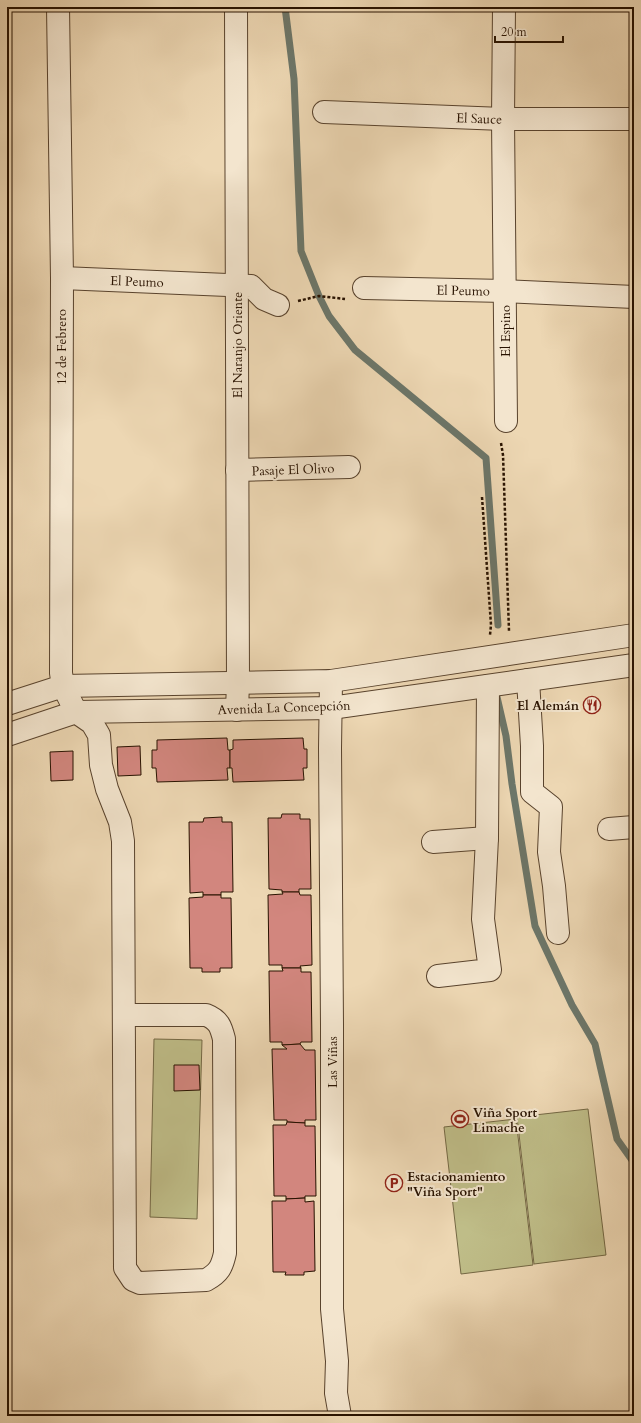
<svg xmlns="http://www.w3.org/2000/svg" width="641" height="1423" font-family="Cardo,serif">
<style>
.green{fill:#bfbd88;stroke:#746844}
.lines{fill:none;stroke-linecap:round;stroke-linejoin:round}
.stream{stroke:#6c7669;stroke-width:7}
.building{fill:#d2867e;stroke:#281200}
.minor-casing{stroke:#59432d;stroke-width:24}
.path{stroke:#281200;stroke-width:2.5;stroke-dasharray:3 2;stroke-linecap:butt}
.minor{stroke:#f3e5ce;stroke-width:22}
.labels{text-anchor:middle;stroke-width:4;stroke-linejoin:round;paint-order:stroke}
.street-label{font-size:13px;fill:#281200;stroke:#f3e5ce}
.poi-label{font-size:13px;font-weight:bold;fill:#281200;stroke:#f3e5ce;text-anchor:start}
</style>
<rect width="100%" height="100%" fill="#edd7b3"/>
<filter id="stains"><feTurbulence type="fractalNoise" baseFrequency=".005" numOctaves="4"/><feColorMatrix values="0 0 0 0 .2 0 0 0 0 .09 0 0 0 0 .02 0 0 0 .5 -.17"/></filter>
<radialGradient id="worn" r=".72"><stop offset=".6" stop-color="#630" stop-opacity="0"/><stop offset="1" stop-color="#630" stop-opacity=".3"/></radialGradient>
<g class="green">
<polygon points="154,1039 202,1040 197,1219 150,1217"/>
<polygon points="588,1109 606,1255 534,1264 517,1117"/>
<polygon points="516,1119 533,1265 461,1274 444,1127"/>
</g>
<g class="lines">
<g class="stream">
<polyline points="285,7 294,79 301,251 319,296 329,316 355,350 486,458 498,625"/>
<polyline points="497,697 506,736 512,784 535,926 572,1005 595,1044 617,1139 634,1163"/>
</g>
</g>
<g class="building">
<polygon points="227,738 228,750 230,750 230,768 227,768 228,780 157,782 156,768 152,768 152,750 157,750 157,740"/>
<polygon points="303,738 304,749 307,749 307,768 303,768 304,780 233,782 232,768 230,768 230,750 233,749 233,740"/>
<polygon points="140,746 141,775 118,776 117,747"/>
<polygon points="73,751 73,780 51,781 50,752"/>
<polygon points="282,814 300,814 300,819 310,819 311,889 299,889 299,892 282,892 282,890 269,889 268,818 281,818"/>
<polygon points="222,817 222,822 232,822 233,892 221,892 221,895 203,895 203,892 190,893 189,822 203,822 204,818"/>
<polygon points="282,892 299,892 300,895 311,895 312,965 300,966 301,968 282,968 282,965 269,965 268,895 283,894"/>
<polygon points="203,895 221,895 221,898 231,898 232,968 220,968 220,972 202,972 202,968 190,968 189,898 203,897"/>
<polygon points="282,968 301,968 301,972 311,972 312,1042 301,1042 300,1044 282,1045 282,1042 270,1042 269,971 283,971"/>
<polygon points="300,1044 305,1050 315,1050 316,1120 305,1120 305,1123 287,1122 287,1120 274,1120 272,1049 287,1049 282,1045"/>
<polygon points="174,1065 199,1065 200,1090 174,1091"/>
<polygon points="287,1122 305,1123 305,1126 315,1126 316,1196 305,1196 305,1198 286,1199 286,1196 274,1196 273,1125 286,1125"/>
<polygon points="305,1198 305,1202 314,1201 315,1271 304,1272 304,1275 285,1275 286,1272 273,1272 272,1201 286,1201 286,1199"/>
</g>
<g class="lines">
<defs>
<g id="minor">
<path d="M58,7L62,278L61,673L63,686L76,712L92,723L99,735L101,765L107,789L120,822L123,841L125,1268L133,1280L140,1283L206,1280C219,1273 222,1267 225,1253L224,1039C221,1027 219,1020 206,1015H124"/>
<polyline points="236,7 238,683 237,710"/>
<polyline points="504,7 503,119 506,421"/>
<polyline points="324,112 503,119 634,119"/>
<polyline points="62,278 251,286 264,299 278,305"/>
<polyline points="364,288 505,291 634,297"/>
<polyline points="237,470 349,467"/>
<polyline points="528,680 532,746 532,792 551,807 549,852 554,886 558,933"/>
<polyline points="331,681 330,748 332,1025 332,1309 337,1361 336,1393 340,1416"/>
<polyline points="7,704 63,686 331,681 634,635"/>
<polyline points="7,735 76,712 331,708 634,665"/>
<polyline points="609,829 634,827"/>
<polyline points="433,842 487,838"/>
<polyline points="438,976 490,970 483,919 487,838 488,686"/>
</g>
</defs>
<use href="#minor" class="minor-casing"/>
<g class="path">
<polyline points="298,301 319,296 345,299"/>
<polyline points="501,443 503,455 509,631"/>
<polyline points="482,497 491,625 490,635"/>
</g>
<use href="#minor" class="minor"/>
</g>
<defs>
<symbol id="restaurant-ring" viewBox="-11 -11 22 22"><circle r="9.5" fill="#f3e5ce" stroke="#8f2418" stroke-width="1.5"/><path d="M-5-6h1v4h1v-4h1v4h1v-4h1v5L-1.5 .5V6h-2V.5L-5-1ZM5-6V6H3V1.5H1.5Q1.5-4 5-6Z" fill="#8f2418"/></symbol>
<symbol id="stadium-ring" viewBox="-11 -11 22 22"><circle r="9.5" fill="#f3e5ce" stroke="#8f2418" stroke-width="1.5"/><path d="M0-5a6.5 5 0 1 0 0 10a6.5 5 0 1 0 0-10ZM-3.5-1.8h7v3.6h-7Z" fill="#8f2418"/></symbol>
<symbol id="parking-ring" viewBox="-11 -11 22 22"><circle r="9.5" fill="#f3e5ce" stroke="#8f2418" stroke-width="1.5"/><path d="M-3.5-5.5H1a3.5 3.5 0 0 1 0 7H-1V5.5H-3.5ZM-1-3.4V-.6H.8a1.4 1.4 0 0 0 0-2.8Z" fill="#8f2418"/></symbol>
</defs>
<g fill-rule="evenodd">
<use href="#restaurant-ring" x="582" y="695" width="20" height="20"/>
<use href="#stadium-ring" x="450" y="1109" width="20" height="20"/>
<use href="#parking-ring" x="384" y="1173" width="20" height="20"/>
</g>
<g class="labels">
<g class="street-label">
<text transform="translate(479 118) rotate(2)" y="5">El Sauce</text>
<text transform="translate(137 281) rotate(2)" y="5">El Peumo</text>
<text transform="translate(463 290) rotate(1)" y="5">El Peumo</text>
<text transform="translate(505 331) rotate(-90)" y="5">El Espino</text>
<text transform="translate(237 345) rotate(-90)" y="5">El Naranjo Oriente</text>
<text transform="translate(61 347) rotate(-90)" y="5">12 de Febrero</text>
<text transform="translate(293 469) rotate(-2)" y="5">Pasaje El Olivo</text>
<text transform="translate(284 707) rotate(-2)" y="5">Avenida La Concepción</text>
<text transform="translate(332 1062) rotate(-90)" y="5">Las Viñas</text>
</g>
<g class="poi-label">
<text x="579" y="710" text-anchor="end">El Alemán</text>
<text x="473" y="1117">Viña Sport<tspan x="473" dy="15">Limache</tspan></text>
<text x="407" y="1181">Estacionamiento<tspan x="407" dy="15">"Viña Sport"</tspan></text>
</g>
</g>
<rect width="641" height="1423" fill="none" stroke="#edd7b3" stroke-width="24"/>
<rect x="8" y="8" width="625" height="1407" fill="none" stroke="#281200" stroke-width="2"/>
<rect x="12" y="12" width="617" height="1399" fill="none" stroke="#281200"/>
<path d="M495 36v6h68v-6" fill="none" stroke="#281200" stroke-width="2"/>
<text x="501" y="36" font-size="12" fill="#281200" stroke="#f3e5ce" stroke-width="3" paint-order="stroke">20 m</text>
<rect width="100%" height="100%" filter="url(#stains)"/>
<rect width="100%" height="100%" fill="url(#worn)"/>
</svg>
